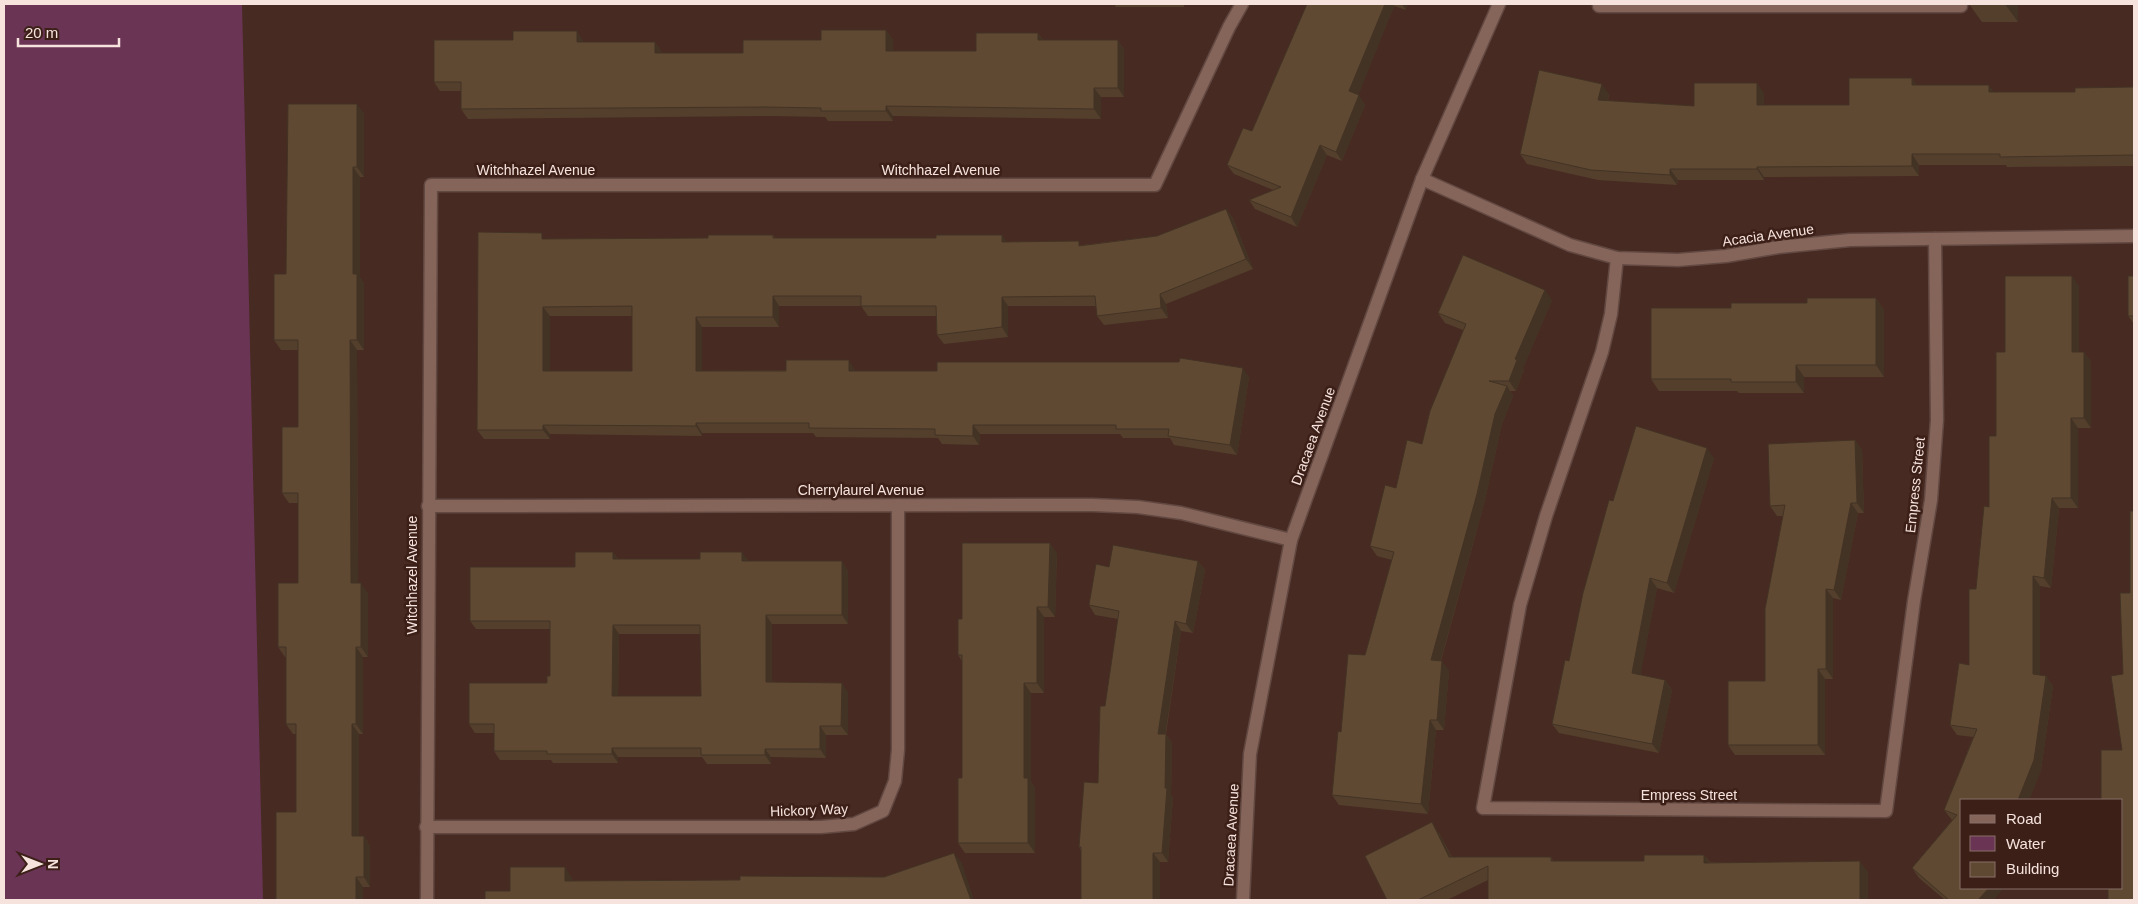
<svg xmlns="http://www.w3.org/2000/svg" width="2138" height="904" font-family="Helvetica,sans-serif">
<style>
.water{fill:#6a3454}
.lines{fill:none;stroke-linecap:round;stroke-linejoin:round}
.minor-casing{stroke:#614841;stroke-width:15}
.minor{stroke:#85645a;stroke-width:12}
.wall{fill:#533f2c;fill-rule:evenodd}
.shaded-wall{fill:#433324}
.building{fill:#604933;stroke:#433324;fill-rule:evenodd}
.labels{text-anchor:middle;stroke-width:5;stroke-linejoin:round;paint-order:stroke}
.street-label{font-size:14px;fill:#f6e3dd;stroke:#3c2018}
</style>
<rect width="100%" height="100%" fill="#472a22"/>
<polygon class="water" points="4,4 242,4 263,900 4,900"/>
<g class="lines">
<defs>
<g id="minor">
<polyline points="1599,6 1961,6 1961,4"/>
<polyline points="1422,179 1570,245 1617,258 1678,260 1726,256 1779,247 1850,240 2134,236"/>
<polyline points="1617,258 1611,314 1602,352 1546,516 1520,605 1483,808 1886,811 1914,601 1931,500 1937,420 1935,239"/>
<polyline points="428,506 1093,505 1138,507 1181,513 1291,540"/>
<polyline points="426,827 821,827 854,824 883,811 895,781 898,750 898,505"/>
<polyline points="427,900 431,185 1155,185 1229,27 1242,4"/>
<polyline points="1243,900 1250,754 1291,540 1422,179 1499,4"/>
</g>
</defs>
<use href="#minor" class="minor-casing"/>
<use href="#minor" class="minor"/>
</g>
<g class="wall">
<polygon points="1114,4 1184,4 1184,7 1116,7"/>
<polygon points="1307,4 1407,4 1406,10 1394,6 1358,95 1365,105 1342,161 1327,155 1297,227 1255,209 1249,200 1273,190 1234,174 1227,165 1252,131"/>
<polygon points="1969,4 2018,4 2018,22 1982,22"/>
<polygon points="886,30 893,40 893,51 976,51 1038,33 1043,40 1118,40 1124,50 1124,97 1101,97 1101,119 893,116 893,121 828,121 825,117 773,116 468,119 461,109 461,91 440,91 434,82 513,40 577,31 583,42 655,42 661,51 661,53 743,53"/>
<polygon points="1912,78 1916,85 1994,92 2075,92 2134,87 2134,166 2007,167 2006,165 1919,165 1919,176 1764,177 1764,180 1678,180 1677,185 1598,180 1527,164 1520,154 1609,94 1608,101 1694,106 1764,93 1764,105 1849,105"/>
<polygon points="364,113 364,177 360,177 360,278 364,283 364,350 357,350 358,583 368,593 368,657 363,657 363,734 359,734 359,836 364,836 370,846 370,887 363,887 363,900 296,812 296,734 293,734 286,724 286,657 285,657 278,647 298,583 298,503 289,503 282,493 298,427 298,350 281,350 274,340 286,274"/>
<path d="M1226,209L1233,218L1253,269L1166,304L1168,318L1104,325L1097,316L1096,306H1008V337L944,344L937,335L936,316H868L861,306H779V327H702V371L855,370V371L1249,377L1237,455L1174,445L1170,438H1123L1120,434H980L979,445L942,444L938,438L816,437L813,433H702V436L550,434V439H484L477,430L546,239L708,238L773,235L775,238L1007,242L1082,245L1157,236ZM550,316H632V371H550Z"/>
<polygon points="2134,276 2134,324 2128,316"/>
<polygon points="2079,286 2079,352 2084,352 2091,362 2091,428 2078,428 2078,508 2059,508 2051,588 2040,586 2040,675 2046,676 2053,686 2041,770 2029,800 1962,800 1994,900 1945,900 1919,878 1912,868 1952,820 1944,810 1973,737 1957,735 1950,725 1969,665 1976,589 1989,507 2005,352"/>
<polygon points="1876,298 1884,310 1884,377 1804,377 1804,393 1739,393 1737,391 1659,391 1651,379 1731,308"/>
<polygon points="1552,300 1523,368 1524,370 1516,391 1510,391 1513,396 1502,424 1484,504 1441,661 1449,671 1444,730 1436,730 1428,814 1339,805 1332,795 1341,732 1365,655 1392,560 1377,556 1370,546 1422,444 1463,330 1445,323 1438,313"/>
<polygon points="1855,440 1862,450 1864,513 1858,513 1841,600 1833,598 1833,679 1825,679 1825,755 1735,755 1728,745 1765,681 1783,516 1777,516 1770,506"/>
<polygon points="1714,458 1674,593 1657,588 1640,675 1665,680 1672,690 1659,753 1559,733 1552,724 1613,501"/>
<path d="M613,552L618,559L749,561L848,570V624H772V682L848,692V735H826V758L771,757V764H707L702,757H618V763H553L551,760H500L494,751V733H475L469,724L547,683L550,676V629H476L470,621L575,567ZM619,634H700L701,696H618Z"/>
<polygon points="1057,553 1055,617 1044,617 1044,693 1031,693 1031,782 1035,788 1035,853 965,853 958,843 962,778 962,661 958,655 962,619"/>
<polygon points="1198,561 1205,570 1193,633 1181,631 1166,734 1172,743 1171,795 1173,798 1168,862 1160,862 1160,900 1081,851 1079,847 1098,783 1105,706 1118,619 1095,615 1089,605 1109,567"/>
<polygon points="1439,833 1452,857 1551,857 1553,861 1644,861 1704,855 1710,862 1868,872 1868,900 1488,880 1447,900 1387,900"/>
</g>
<g class="shaded-wall">
<polygon points="1385,4 1392,4 1394,6 1356,101 1349,91"/>
<polygon points="1402,4 1407,4 1406,10"/>
<polygon points="2005,4 2018,4 2018,22"/>
<polygon points="886,30 893,40 893,61 886,51"/>
<polygon points="577,31 583,41 583,51 577,42"/>
<polygon points="1038,33 1044,42 1038,40"/>
<polygon points="1118,40 1124,50 1124,97 1118,88"/>
<polygon points="655,42 661,51 661,62 655,53"/>
<polygon points="1912,78 1919,88 1912,85"/>
<polygon points="1757,83 1764,93 1764,115 1757,105"/>
<polygon points="1602,84 1609,94 1605,111 1598,100"/>
<polygon points="1989,85 1996,95 1989,92"/>
<polygon points="1094,88 1101,97 1101,119 1094,109"/>
<polygon points="1359,95 1365,105 1342,161 1336,152"/>
<polygon points="357,104 364,113 364,177 357,167"/>
<polygon points="886,106 893,116 893,121 886,111"/>
<polygon points="1320,145 1327,155 1297,227 1291,217"/>
<polygon points="1912,154 1919,165 1919,176 1912,166"/>
<polygon points="353,167 360,177 360,278 364,283 364,350 357,340 353,274"/>
<polygon points="1757,167 1764,177 1764,180 1757,169"/>
<polygon points="1670,169 1678,180 1677,185 1670,175"/>
<polygon points="1226,209 1233,218 1253,269 1246,259"/>
<polygon points="1002,235 1008,244 1002,242"/>
<polygon points="2072,276 2079,286 2079,362 2072,352"/>
<polygon points="1545,290 1552,300 1523,368 1524,370 1516,391 1509,381 1515,359"/>
<polygon points="1160,294 1166,304 1168,318 1161,308"/>
<polygon points="773,296 779,306 779,327 773,317"/>
<polygon points="1002,297 1008,306 1008,337 1002,327"/>
<polygon points="1876,298 1884,310 1884,377 1876,365"/>
<polygon points="543,307 550,316 550,381 543,371"/>
<polygon points="696,317 702,327 702,381 696,371"/>
<polygon points="350,340 357,350 358,593 351,583"/>
<polygon points="2084,352 2091,362 2091,428 2084,418"/>
<polygon points="849,360 855,370 855,381 849,371"/>
<polygon points="1796,365 1804,377 1804,393 1796,382"/>
<polygon points="1243,368 1249,377 1237,455 1230,445"/>
<polygon points="1507,386 1513,396 1502,424 1484,504 1438,670 1431,660 1495,414"/>
<polygon points="2071,418 2078,428 2078,508 2071,498"/>
<polygon points="696,423 702,433 702,436 696,426"/>
<polygon points="543,425 550,434 550,439 543,430"/>
<polygon points="973,425 980,434 979,445 973,436"/>
<polygon points="1855,440 1862,450 1864,513 1857,503"/>
<polygon points="1707,448 1714,458 1674,593 1667,583"/>
<polygon points="2052,498 2059,508 2051,588 2044,578"/>
<polygon points="1851,503 1858,513 1841,600 1834,590"/>
<polygon points="1050,543 1057,553 1055,617 1048,607"/>
<polygon points="613,552 619,561 613,559"/>
<polygon points="742,552 749,561 749,570 742,561"/>
<polygon points="842,561 848,570 848,624 842,615"/>
<polygon points="1198,561 1205,570 1193,633 1186,624"/>
<polygon points="2033,576 2040,586 2040,684 2033,674"/>
<polygon points="1650,578 1657,588 1639,683 1632,673"/>
<polygon points="361,583 368,593 368,657 361,647"/>
<polygon points="1826,589 1833,598 1833,679 1826,669"/>
<polygon points="1037,607 1044,617 1044,693 1037,683"/>
<polygon points="766,615 772,624 772,691 766,682"/>
<polygon points="1175,621 1181,631 1164,743 1158,734"/>
<polygon points="613,625 619,634 618,704 612,696"/>
<polygon points="356,647 363,657 363,734 356,724"/>
<polygon points="1442,661 1449,671 1444,730 1437,720"/>
<polygon points="1818,669 1825,679 1825,755 1818,745"/>
<polygon points="2046,676 2053,686 2041,770 2029,800 2018,800"/>
<polygon points="1665,680 1672,690 1659,753 1652,744"/>
<polygon points="842,683 848,692 848,735 841,726"/>
<polygon points="1024,683 1031,693 1031,782 1035,788 1035,853 1028,843 1024,778"/>
<polygon points="1430,720 1436,730 1428,814 1421,804"/>
<polygon points="352,724 359,734 359,846 352,836"/>
<polygon points="820,726 826,735 826,758 820,749"/>
<polygon points="1166,734 1172,743 1171,795 1173,798 1168,862 1162,853 1165,788"/>
<polygon points="612,748 618,757 618,763 612,754"/>
<polygon points="765,749 771,757 771,764 765,755"/>
<polygon points="1432,822 1439,833 1457,868 1449,857"/>
<polygon points="364,836 370,846 370,887 364,877"/>
<polygon points="954,853 962,863 974,900 971,900"/>
<polygon points="1153,853 1160,862 1160,900 1153,900"/>
<polygon points="1704,855 1712,866 1704,863"/>
<polygon points="1860,861 1868,872 1868,900 1860,900"/>
<polygon points="565,867 572,878 572,892 565,881"/>
<polygon points="356,877 363,887 363,900 356,900"/>
<polygon points="1989,888 2004,888 1994,900 1978,900"/>
</g>
<g class="building">
<polygon points="1307,4 1385,4 1349,91 1359,95 1336,152 1320,145 1291,217 1249,200 1281,187 1227,165 1243,128 1252,131"/>
<polygon points="821,30 886,30 886,51 976,51 976,33 1038,33 1038,40 1118,40 1118,88 1094,88 1094,109 886,106 886,111 821,111 821,108 766,107 461,109 461,82 434,82 434,40 513,40 513,31 577,31 577,42 655,42 655,53 743,53 743,40 821,40"/>
<polygon points="1539,70 1602,84 1598,100 1694,106 1694,83 1757,83 1757,105 1849,105 1849,78 1912,78 1912,85 1989,85 1989,92 2075,92 2075,88 2134,87 2134,155 2000,157 2000,154 1912,154 1912,166 1757,167 1757,169 1670,169 1670,175 1591,170 1520,154"/>
<polygon points="288,104 357,104 357,167 353,167 353,274 357,274 357,340 350,340 351,583 361,583 361,647 356,647 356,724 352,724 352,836 364,836 364,877 356,877 356,900 276,900 276,812 296,812 296,724 286,724 286,647 278,647 278,583 298,583 298,493 282,493 282,427 298,427 298,340 274,340 274,274 286,274"/>
<path d="M1226,209L1246,259L1160,294L1161,308L1097,316L1095,296L1002,297V327L937,335L936,306H861V296H773V317H696V371H786V360H849V371H937V362H1179L1180,358L1243,368L1230,445L1168,436L1169,429H1116V425H973V436L935,435V429L809,428V423H696V426L543,425V430H477L478,232L542,233V239L708,238V235H773V238H936V235H1002V242L1079,241V246L1157,236ZM632,306V371H543V307Z"/>
<polygon points="1463,255 1545,290 1515,359 1517,360 1509,381 1489,381 1507,386 1495,414 1477,494 1431,660 1442,661 1437,720 1430,720 1421,804 1332,795 1338,731 1341,732 1348,654 1365,655 1394,552 1370,546 1385,485 1396,488 1407,440 1422,444 1430,411 1466,324 1438,313"/>
<polygon points="2005,276 2072,276 2072,352 2084,352 2084,418 2071,418 2071,498 2052,498 2044,578 2033,576 2033,674 2046,676 2034,760 2018,800 1962,800 1962,888 1989,888 1978,900 1949,900 1912,868 1957,815 1944,810 1977,729 1950,725 1959,663 1969,665 1969,589 1976,589 1984,506 1989,507 1989,436 1996,436 1996,352 2005,352"/>
<rect x="2128" y="276" width="6" height="40"/>
<polygon points="1807,298 1876,298 1876,365 1796,365 1796,382 1731,382 1731,379 1651,379 1651,308 1731,308 1731,303 1807,303"/>
<polygon points="1636,426 1707,448 1667,583 1650,578 1632,673 1665,680 1652,744 1552,724 1565,660 1569,661 1583,593 1609,500 1613,501"/>
<polygon points="1855,440 1857,503 1851,503 1834,590 1826,589 1826,669 1818,669 1818,745 1728,745 1728,681 1765,681 1765,609 1785,505 1770,506 1768,444"/>
<polygon points="2130,511 2134,511 2134,900 2108,900 2108,888 2122,888 2122,800 2101,800 2101,750 2122,750 2111,676 2123,674 2120,593 2130,593"/>
<polygon points="962,543 1050,543 1048,607 1037,607 1037,683 1024,683 1024,778 1028,778 1028,843 958,843 958,778 962,778 962,655 958,655 958,619 962,619"/>
<polygon points="1113,545 1198,561 1186,624 1175,621 1158,734 1166,734 1165,788 1167,788 1162,853 1153,853 1153,900 1081,900 1081,847 1079,847 1084,782 1098,783 1100,706 1105,706 1119,611 1089,605 1096,564 1109,567"/>
<path d="M575,552H613V559H700V552H742V561H842V615H766V682L842,683L841,726H820V749H765V755H701V748H612V754H547V751H494V724H469V683H547V676H550V621H470V567H575ZM613,625H700L701,696H612Z"/>
<polygon points="1432,822 1449,857 1551,857 1551,861 1644,861 1644,855 1704,855 1704,863 1860,861 1860,900 1488,900 1488,866 1418,900 1387,900 1365,856"/>
<polygon points="954,853 971,900 485,900 485,891 510,891 510,867 565,867 565,881 740,880 740,876 884,877"/>
</g>
<g class="labels">
<g class="street-label">
<text x="536" y="175">Witchhazel Avenue</text>
<text x="941" y="175">Witchhazel Avenue</text>
<text transform="translate(1768 235) rotate(-8)" y="5">Acacia Avenue</text>
<text transform="translate(1313 436) rotate(-70)" y="5">Dracaea Avenue</text>
<text transform="translate(1915 485) rotate(-84)" y="5">Empress Street</text>
<text x="861" y="495">Cherrylaurel Avenue</text>
<text transform="translate(412 575) rotate(-90)" y="5">Witchhazel Avenue</text>
<text x="1689" y="800">Empress Street</text>
<text transform="translate(809 810) rotate(-2)" y="5">Hickory Way</text>
<text transform="translate(1231 835) rotate(-87)" y="5">Dracaea Avenue</text>
</g>
</g>
<rect width="2138" height="904" fill="none" stroke="#f6e3dd" stroke-width="10"/>
<rect x="1960" y="799" width="162" height="90" fill="#3c2018" stroke="#866e67"/>
<rect x="1970" y="815" width="25" height="8" fill="#85645a" stroke="#866e67"/>
<text x="2006" y="824" font-size="15" fill="#f6e3dd">Road</text>
<rect x="1970" y="836" width="25" height="15" fill="#6a3454" stroke="#866e67"/>
<text x="2006" y="849" font-size="15" fill="#f6e3dd">Water</text>
<rect x="1970" y="862" width="25" height="15" fill="#604933" stroke="#866e67"/>
<text x="2006" y="874" font-size="15" fill="#f6e3dd">Building</text>
<g transform="translate(40 864) rotate(90)" stroke="#3c2018" stroke-width="4" paint-order="stroke">
<path d="M0-4L9 19L0 12L-9 19Z" fill="#f6e3dd"/>
<text y="-8" font-size="14" font-weight="bold" text-anchor="middle" fill="#f6e3dd">N</text>
</g>
<path d="M18 38v8h101v-8" fill="none" stroke="#f6e3dd" stroke-width="2.5"/>
<text x="25" y="38" font-size="15" fill="#f6e3dd" stroke="#3c2018" stroke-width="4" paint-order="stroke">20 m</text>
</svg>
